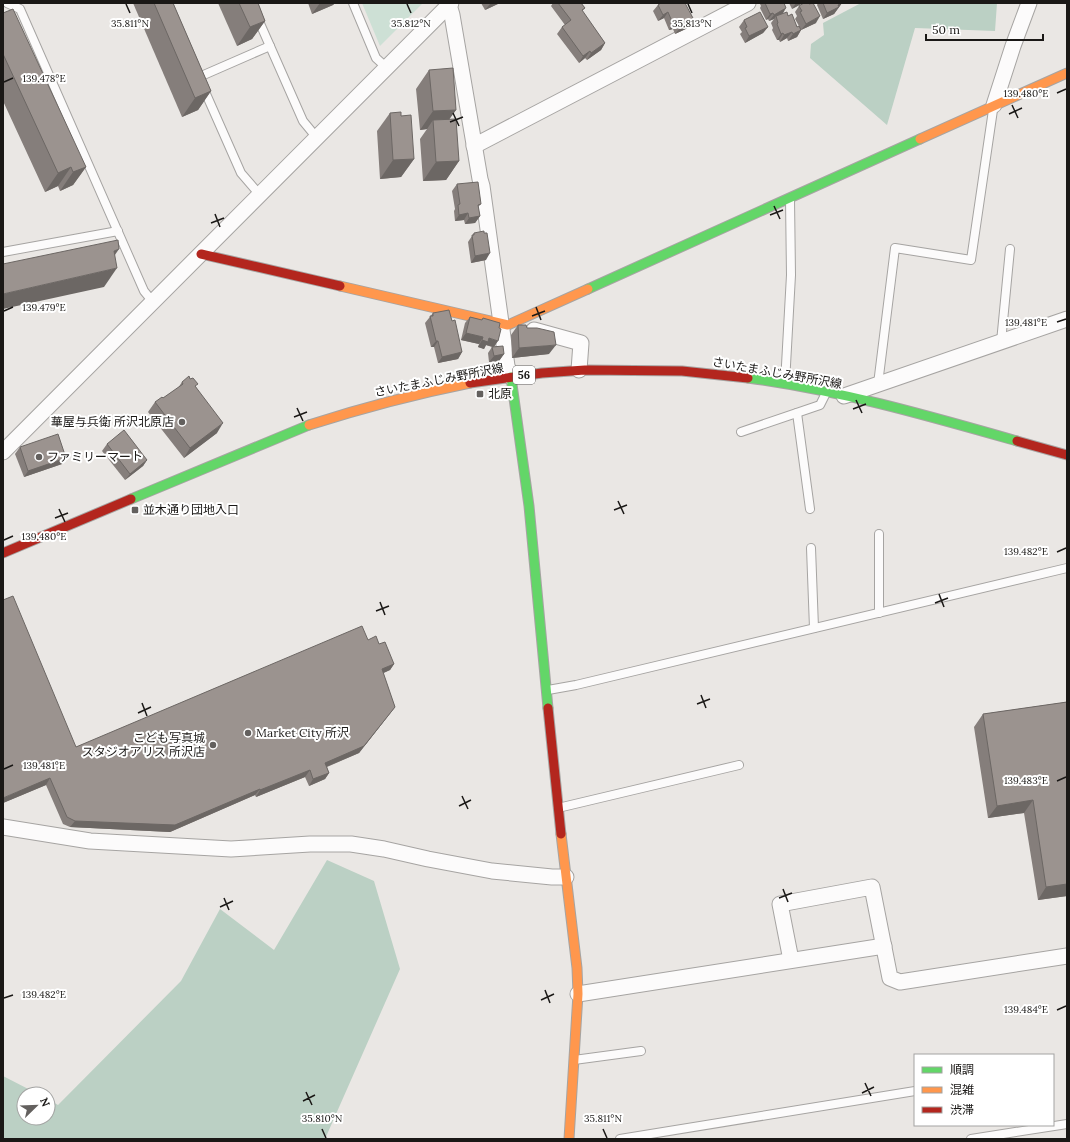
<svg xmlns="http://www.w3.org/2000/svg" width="1070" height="1142" font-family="Lora,'Noto Sans JP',serif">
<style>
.green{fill:#cde0d5}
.forest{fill:#bbd0c4}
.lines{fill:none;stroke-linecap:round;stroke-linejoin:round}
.lane-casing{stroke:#a6a4a2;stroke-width:10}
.street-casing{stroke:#a6a4a2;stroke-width:17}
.fast-casing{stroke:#a6a4a2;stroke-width:11}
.slow-casing{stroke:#a6a4a2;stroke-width:11}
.jam-casing{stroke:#a6a4a2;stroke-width:11}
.lane{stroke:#fcfbfb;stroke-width:8}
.street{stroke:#fcfbfb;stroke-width:15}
.fast{stroke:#63d668;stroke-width:9}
.slow{stroke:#ff974d;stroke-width:9}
.jam{stroke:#b3261e;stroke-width:9}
.wall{fill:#857e7b}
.shaded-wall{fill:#6c6764}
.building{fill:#9b938f;stroke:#6c6764}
.ticks{fill:none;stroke:#1a1816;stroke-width:1.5}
.poi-dot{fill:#63605e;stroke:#fff;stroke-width:1.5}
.labels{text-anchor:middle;stroke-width:4;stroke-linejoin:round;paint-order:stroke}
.shield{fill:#fff;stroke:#5f5d5c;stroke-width:1}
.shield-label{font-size:11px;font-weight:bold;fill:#1a1816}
.street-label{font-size:12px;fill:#1a1816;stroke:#fff}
.poi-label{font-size:12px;fill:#1a1816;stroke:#fff;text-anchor:start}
.ticks-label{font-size:10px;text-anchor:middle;fill:#1a1816;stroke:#fff;stroke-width:4;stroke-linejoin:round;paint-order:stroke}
</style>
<rect width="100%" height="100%" fill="#eae7e4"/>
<polygon class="green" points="362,3 423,3 380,46"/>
<g class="forest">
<polygon points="861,3 997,3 995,31 915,28 887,125 810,58 811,44 824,35 823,23"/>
<polygon points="327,860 374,881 400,969 325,1139 3,1139 3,1076 38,1094 24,1094 24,1118 48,1118 48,1099 58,1105 181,981 220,909 274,950"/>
</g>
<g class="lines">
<defs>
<g id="lane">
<polyline points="7,3 20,9 144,291 153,302"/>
<polyline points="251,3 303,121 317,138"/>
<polyline points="353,3 376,58 387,68"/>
<polyline points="199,77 270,46"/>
<polyline points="203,87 241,173 260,195"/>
<polyline points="3,252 118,231"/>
<polyline points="1001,342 1010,249"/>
<polyline points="785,383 791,275 790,199"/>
<polyline points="878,384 895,248 971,260 993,110"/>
<polyline points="797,413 810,509"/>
<polyline points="741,432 820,405 826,393"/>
<polyline points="879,534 879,613"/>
<polyline points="811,548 814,628"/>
<polyline points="548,690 576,685 1067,568"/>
<polyline points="558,808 739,765"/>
<polyline points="574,1060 641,1051"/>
<polyline points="620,1139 915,1091"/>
<polyline points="971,1139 1067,1124"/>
</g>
<g id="street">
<polyline points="449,5 452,15 480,179 482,186 507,366 511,377"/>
<polyline points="994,105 1013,46 1029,3"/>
<polyline points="474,146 748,3"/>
<polyline points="534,330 581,343 579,370"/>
<polyline points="844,396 1067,319"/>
<polyline points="3,452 451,3"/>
<polyline points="3,827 90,841 231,849 310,844 351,844 384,849 428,859 492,871 552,877 566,877"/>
<polyline points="791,960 780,904 872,887 890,978 900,982 1067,956"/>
<polyline points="578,994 884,946"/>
</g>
<g id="fast">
<polyline points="588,289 920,139"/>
<polyline points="511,377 529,506 548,708"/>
<path d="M748,378C839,390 929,416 1017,441"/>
<polyline points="131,499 309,425"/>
</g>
<g id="slow">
<polyline points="920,139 1067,73"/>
<polyline points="340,286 508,325 588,289"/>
<path d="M309,425C362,408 415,394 470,383"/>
<polyline points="561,834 577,968 578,994 569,1139"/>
</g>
<g id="jam">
<polyline points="201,254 340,286"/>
<polyline points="470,383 542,373 585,370 682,371 748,378"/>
<polyline points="1017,441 1067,455"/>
<polyline points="3,553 131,499"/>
<polyline points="548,708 561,834"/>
</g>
</defs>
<use href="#lane" class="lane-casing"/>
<use href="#street" class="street-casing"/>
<use href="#fast" class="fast-casing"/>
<use href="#slow" class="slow-casing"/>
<use href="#jam" class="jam-casing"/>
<use href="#lane" class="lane"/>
<use href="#street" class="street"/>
<use href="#fast" class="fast"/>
<use href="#slow" class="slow"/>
<use href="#jam" class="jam"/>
</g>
<g class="wall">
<polygon points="133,3 173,3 211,91 198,110 182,117"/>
<polygon points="218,3 258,3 265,21 252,39 237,46"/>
<polygon points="308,3 335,3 333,5 312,14"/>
<polygon points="481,3 500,3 485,10"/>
<polygon points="553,3 581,3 585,8 582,11 605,43 601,50 587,60 585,58 579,63 557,34 562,27 565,25 551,6"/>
<polygon points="760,3 784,3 783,13 788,16 797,27 799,26 795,19 797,16 795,12 799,6 816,23 801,30 797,37 788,41 787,38 780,42 779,40 777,40 772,30 773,28 771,23 774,19 769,21 768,19 766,20 760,8 761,6 760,4"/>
<polygon points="789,3 803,3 792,9"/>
<polygon points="818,3 842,3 834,14 823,19 817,5"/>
<polygon points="658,5 690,27 675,34 673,29 669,30 664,18 658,21 653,11"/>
<polygon points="3,13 86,167 73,185 60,191 58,186 45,192 3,101"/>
<polygon points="744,20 768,27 763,33 745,43 740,34 742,32 739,27"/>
<polygon points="429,70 456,110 449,119 459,161 446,180 423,181 420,139 427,129 420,130 416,89"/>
<polygon points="390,113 401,116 414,159 401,177 380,179 377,131"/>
<polygon points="457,184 481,204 478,207 480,216 475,223 465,224 464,220 455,221 454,211 455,209 452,191"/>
<polygon points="474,233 484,233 486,260 471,263 468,242"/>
<polygon points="433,313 452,321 462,352 458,359 438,363 434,347 431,347 425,323"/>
<polygon points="470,317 482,320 483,318 494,347 504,354 499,361 489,362 488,353 492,347 486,345 484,349 478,347 479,344 461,340 465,323"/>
<polygon points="518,325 527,328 549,354 512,358 511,335"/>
<polygon points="182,382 196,387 217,433 184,458 148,412 155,402 163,398 178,388"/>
<polygon points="107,444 147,460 143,466 125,480 102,451"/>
<polygon points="20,447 62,464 24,477 15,454"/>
<polygon points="368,640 379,644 394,664 390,670 383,673 395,707 359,753 327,767 329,773 325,779 309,786 305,777 256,797 255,795 170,832 70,827 63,824 46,785 3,803 76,747"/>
<polygon points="1067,702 1067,896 1038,900 1024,813 988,818 974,727 983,714"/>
</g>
<g class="shaded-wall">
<polygon points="320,3 335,3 333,5 312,14"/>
<polygon points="491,3 500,3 485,10 490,4"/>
<polygon points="796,3 803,3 792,9"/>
<polygon points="842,3 834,14 823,19 827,13 838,5"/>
<polygon points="786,8 782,15 776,16 774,19 769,21 774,15"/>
<polygon points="668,12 664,18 658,21 663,15"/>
<polygon points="773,13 768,19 766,20 770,14"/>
<polygon points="820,16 816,23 801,30 806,24"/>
<polygon points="694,20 690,27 675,34 680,28"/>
<polygon points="265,21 252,39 237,46 250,27"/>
<polygon points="678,22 673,29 669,30 673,24"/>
<polygon points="768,27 763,33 745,43 749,36"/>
<polygon points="801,30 797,37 788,41 793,34"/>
<polygon points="792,32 787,38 780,42 784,35"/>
<polygon points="783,33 779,40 777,40 781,34"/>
<polygon points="605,43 601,50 587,60 591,53"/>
<polygon points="590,51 585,58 579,63 583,56"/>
<polygon points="211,91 198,110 182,117 195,98"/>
<polygon points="456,110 443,128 433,120 427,129 420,130 433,111"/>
<polygon points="414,159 401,177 380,179 393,160"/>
<polygon points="459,161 446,180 423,181 436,162"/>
<polygon points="71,167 58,186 45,192 58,173"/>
<polygon points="86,167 73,185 60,191 73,172"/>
<polygon points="468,213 464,220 455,221 459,215"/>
<polygon points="480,216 475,223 465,224 469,218"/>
<polygon points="119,249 106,268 114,251"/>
<polygon points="490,253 486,260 471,263 475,256"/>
<polygon points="117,268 104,287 3,309 3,294"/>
<polygon points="466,333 483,337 479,344 461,340"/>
<polygon points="489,338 498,341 494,347 486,345 484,349 478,347 482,340"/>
<polygon points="436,341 438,341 434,347 431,347"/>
<polygon points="556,345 549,354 512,358 519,348"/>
<polygon points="462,352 458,359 438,363 442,357"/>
<polygon points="504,354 499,361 489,362 494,356"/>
<polygon points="223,423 217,433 184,458 190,448"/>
<polygon points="66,458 62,464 24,477 28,471"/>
<polygon points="147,460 143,466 125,480 130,474"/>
<polygon points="394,664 390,670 377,676 382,669"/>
<polygon points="395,707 359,753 321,769 325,763"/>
<polygon points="310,770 305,777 256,797 260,790"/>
<polygon points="329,773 325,779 309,786 313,779"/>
<polygon points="50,778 46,785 3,803 3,798"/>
<polygon points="260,789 255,795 170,832 70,827 75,821"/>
<polygon points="1033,800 1024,813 988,818 997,806"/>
<polygon points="1067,884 1067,896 1038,900 1046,887"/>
</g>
<g class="building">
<polygon points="154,3 173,3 211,91 195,98"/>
<polygon points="239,3 258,3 265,21 250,27"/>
<polygon points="558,3 581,3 585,8 582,10 605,43 591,53 590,51 583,56 562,27 571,20"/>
<polygon points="661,3 685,3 694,20 680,28 678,22 673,24 668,12 663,15 658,5"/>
<polygon points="765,3 784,3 786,8 774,15 773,13 770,14"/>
<polygon points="804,3 809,3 809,4 813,3 820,16 806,24 800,12 802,11 799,6"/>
<polygon points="823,3 842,3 838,5 839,7 827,13"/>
<polygon points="13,9 86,167 73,172 71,167 58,173 3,54 3,13"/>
<polygon points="760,12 768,27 749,36 745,28 747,27 744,20"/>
<polygon points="787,12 788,16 792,14 797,27 799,26 801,30 793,34 792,32 784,35 783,33 781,34 777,24 778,23 776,16"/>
<polygon points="453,68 456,110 433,111 429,70"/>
<polygon points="401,112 401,116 411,115 414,159 393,160 390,113"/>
<polygon points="456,119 459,161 436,162 433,120"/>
<polygon points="478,182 481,204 478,205 480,216 469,218 468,213 459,215 458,205 460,204 457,184"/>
<polygon points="484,231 484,233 487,233 490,253 475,256 472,235 474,235 474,233"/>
<polygon points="118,240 119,249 114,251 117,268 3,294 3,264"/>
<polygon points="449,310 452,321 455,320 462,352 442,357 438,341 436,341 430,316 433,316 433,313"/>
<polygon points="470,317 482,320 483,318 500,323 499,328 501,329 498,341 489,338 488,342 482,340 483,337 466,333"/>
<polygon points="518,325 526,325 527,328 537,328 554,332 556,345 519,348"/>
<polygon points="503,346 504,354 494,356 492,347"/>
<polygon points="189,376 190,379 193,378 198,384 195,386 223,423 190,448 155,402 162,397 163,398 183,384 182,382"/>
<polygon points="124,430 147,460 130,474 107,444"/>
<polygon points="58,434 66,458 28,471 20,447"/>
<polygon points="13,596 76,747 362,626 368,640 376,636 379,644 385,642 394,664 382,669 395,707 364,746 325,763 329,773 313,779 310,770 260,790 260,789 175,825 75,821 67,817 50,778 3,798 3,600"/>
<polygon points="1067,702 1067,884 1046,887 1033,800 997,806 983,714"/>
</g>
<path class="ticks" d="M126,4L130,13M407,4L411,13M688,4L692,13M4,82L13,78M1057,93L1066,89M1012,105L1018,118M453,113L459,126M1009,114L1022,108M450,122L463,117M774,206L780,219M215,214L220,227M770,215L783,210M211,223L224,218M536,307L541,320M4,311L13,307M532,316L545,311M1057,322L1066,319M856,400L862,413M297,408L303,421M853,409L866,404M294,417L307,412M618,501L624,514M59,509L65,522M614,510L627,505M55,518L68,513M4,540L13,536M1057,552L1066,548M939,594L944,607M380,602L385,615M935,603L948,598M376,611L389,606M701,695L706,708M142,703L147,716M697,704L710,699M138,713L151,707M4,769L13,765M1057,781L1066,777M462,796L468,809M459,806L471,800M783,889L788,902M224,898L229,910M779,898L792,893M220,907L233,901M545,990L550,1003M4,998L13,995M541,1000L554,994M1057,1010L1066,1006M865,1083L871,1096M306,1092L312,1105M862,1093L874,1087M303,1101L315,1095M322,1129L326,1138M603,1129L607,1138"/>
<g class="poi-dot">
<rect x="476" y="390" width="8" height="8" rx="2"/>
<circle cx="182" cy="422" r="4"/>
<circle cx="39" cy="457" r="4"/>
<rect x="131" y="506" width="8" height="8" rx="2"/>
<circle cx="248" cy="733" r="4"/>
<circle cx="213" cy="745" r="4"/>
</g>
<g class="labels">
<rect class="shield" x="513" y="366" width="22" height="18" rx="3"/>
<g class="shield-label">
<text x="524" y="379">56</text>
</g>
<g class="street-label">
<text transform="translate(777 373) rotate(10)" y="4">さいたまふじみ野所沢線</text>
<text transform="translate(439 380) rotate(-11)" y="4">さいたまふじみ野所沢線</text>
</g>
<g class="poi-label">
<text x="488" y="398">北原</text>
<text x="174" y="426" text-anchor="end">華屋与兵衛 所沢北原店</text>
<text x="47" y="461">ファミリーマート</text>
<text x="143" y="514">並木通り団地入口</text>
<text x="256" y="737">Market City 所沢</text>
<text x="205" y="742" text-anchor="end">こども写真城<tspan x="205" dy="14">スタジオアリス 所沢店</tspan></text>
</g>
</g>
<g class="ticks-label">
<text x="130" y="27">35.811°N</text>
<text x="411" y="27">35.812°N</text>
<text x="692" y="27">35.813°N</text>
<text x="44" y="82">139.478°E</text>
<text x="1026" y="97">139.480°E</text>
<text x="44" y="311">139.479°E</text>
<text x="1026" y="326">139.481°E</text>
<text x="44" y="540">139.480°E</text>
<text x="1026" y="555">139.482°E</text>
<text x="44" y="769">139.481°E</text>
<text x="1026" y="784">139.483°E</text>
<text x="44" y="998">139.482°E</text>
<text x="1026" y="1013">139.484°E</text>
<text x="322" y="1122">35.810°N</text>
<text x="603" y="1122">35.811°N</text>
</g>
<rect width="1070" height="1142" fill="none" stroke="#1a1816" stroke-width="8"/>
<rect x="914" y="1054" width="140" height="72" fill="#ffffff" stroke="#a3a3a2"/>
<rect x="922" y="1067" width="20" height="6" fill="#63d668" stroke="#a3a3a2"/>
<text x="950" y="1074" font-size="12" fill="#1a1816">順調</text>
<rect x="922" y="1087" width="20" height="6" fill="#ff974d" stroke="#a3a3a2"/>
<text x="950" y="1094" font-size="12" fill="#1a1816">混雑</text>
<rect x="922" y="1107" width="20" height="6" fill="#b3261e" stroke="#a3a3a2"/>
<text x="950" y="1114" font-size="12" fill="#1a1816">渋滞</text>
<g transform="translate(36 1106) rotate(67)"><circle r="19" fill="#ffffff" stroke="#a3a3a2"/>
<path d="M0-3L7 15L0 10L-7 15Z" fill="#63605e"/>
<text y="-6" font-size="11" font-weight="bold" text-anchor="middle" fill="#1a1816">N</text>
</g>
<path d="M926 34v6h117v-6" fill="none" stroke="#1a1816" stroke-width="2"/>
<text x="932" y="34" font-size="12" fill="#1a1816" stroke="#ffffff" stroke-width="3" paint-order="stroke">50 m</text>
</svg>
